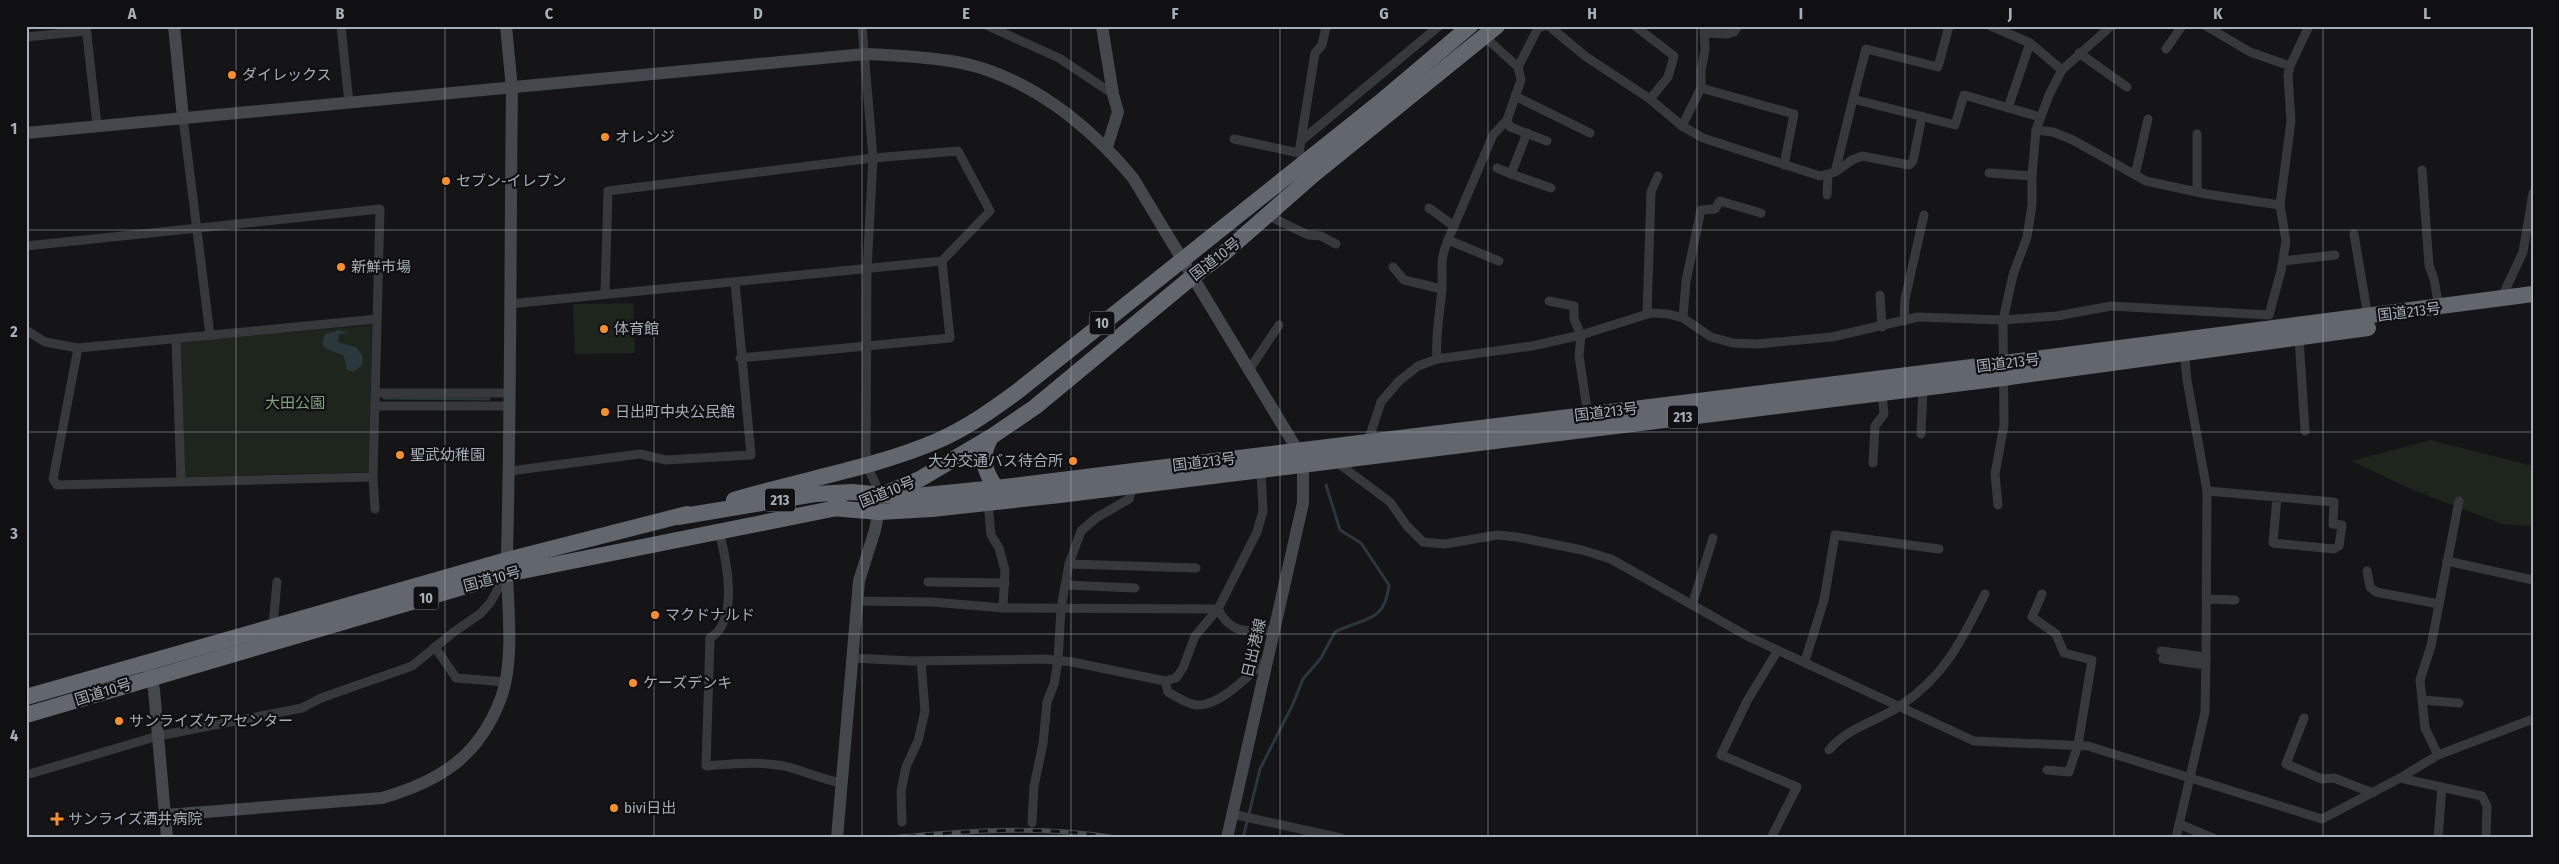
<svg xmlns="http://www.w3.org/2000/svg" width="2559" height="864" font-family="'Fira Sans Condensed','Noto Sans JP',sans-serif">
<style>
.green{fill:#1d251d}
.water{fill:#2a373b}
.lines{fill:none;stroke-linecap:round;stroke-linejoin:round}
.stream{stroke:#2a373b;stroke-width:3}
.street{stroke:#36383c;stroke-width:9}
.secondary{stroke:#44474c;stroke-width:12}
.highway{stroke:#61676d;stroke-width:16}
.rail-casing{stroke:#494c51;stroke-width:5}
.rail{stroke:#101012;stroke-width:3;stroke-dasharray:9;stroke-linecap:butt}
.grid{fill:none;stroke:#a6aeb8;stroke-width:1;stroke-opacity:0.55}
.poi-dot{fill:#f98f2a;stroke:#101012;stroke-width:2}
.labels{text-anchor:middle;stroke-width:4.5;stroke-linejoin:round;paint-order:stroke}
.shield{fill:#101012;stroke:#797f86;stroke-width:1}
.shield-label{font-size:14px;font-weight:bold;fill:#a6aeb8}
.poi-label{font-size:15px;fill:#a6aeb8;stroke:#101012;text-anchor:start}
.street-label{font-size:15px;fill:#a6aeb8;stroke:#101012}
.park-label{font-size:15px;fill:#81a37c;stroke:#101012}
.neatline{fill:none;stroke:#a6aeb8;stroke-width:2}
.grid-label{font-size:16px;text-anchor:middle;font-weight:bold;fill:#a6aeb8}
</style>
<rect width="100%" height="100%" fill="#151517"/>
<g class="green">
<polygon points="633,303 635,353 575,354 573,304"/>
<polygon points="372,325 369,472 185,477 180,342"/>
<polygon points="2430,440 2533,466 2533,526 2502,524 2413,490 2352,461"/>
</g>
<polygon class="water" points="340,330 348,333 339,334 338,342 356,347 363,356 362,365 354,372 347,370 344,356 325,348 322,343 325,334"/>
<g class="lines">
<g class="stream">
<polyline points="384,398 489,399"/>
<path d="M1243,838L1260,769L1292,706L1303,679L1321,658L1335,632C1365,617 1385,623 1389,585L1361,543L1340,530L1326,485"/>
</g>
<g class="street">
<polyline points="86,26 97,125"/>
<polyline points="341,26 349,103"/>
<polyline points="862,26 873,158 867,270 866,464 881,495"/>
<polyline points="988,26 1059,58 1113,94"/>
<polyline points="1549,26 1585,56 1650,99 1682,126 1703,138 1820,176 1835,172 1853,99 1955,125 1964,95 2040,117"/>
<polyline points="1635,26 1674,56 1668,77 1650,99"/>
<polyline points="1991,26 2030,43 2062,70"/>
<polyline points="2206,26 2250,52 2290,66"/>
<polyline points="1704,33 1727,34 1734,32 1738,26"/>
<polyline points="26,37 86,31"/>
<polyline points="1485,37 1518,67 1538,28 1545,26"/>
<polyline points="2166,49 2182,26"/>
<polyline points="2079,53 2127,87"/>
<polyline points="1701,88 1701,71 1705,50 1704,26"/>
<polyline points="1515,96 1590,133"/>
<polyline points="1853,99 1866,49 1938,67 1949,26"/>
<polyline points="2008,108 2030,43"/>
<polyline points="183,118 210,335"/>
<polyline points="1507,120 1510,127 1547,141"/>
<polyline points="1682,126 1701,88 1794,114 1784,165"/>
<polyline points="2036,130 2053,132 2073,140 2146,181 2206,194 2280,205"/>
<polyline points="1527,133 1511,174 1551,188"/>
<polyline points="1234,139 1299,153 1303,156"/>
<polyline points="1301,141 1439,26"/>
<polyline points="1299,153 1315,53 1322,45 1326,27 1323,26"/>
<polyline points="1497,168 1511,174"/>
<polyline points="2422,170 2429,265 2434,279 2439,308"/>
<polyline points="1835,172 1852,160 1862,156 1909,165 1913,161 1922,116"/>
<polyline points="1989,173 2032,176"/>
<polyline points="2135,175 2148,119"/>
<polyline points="2197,192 2197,134"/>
<polyline points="1827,195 1828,175"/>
<polyline points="1429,208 1454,226"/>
<polyline points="1267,215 1308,235 1321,236 1336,244"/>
<polyline points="2354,234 2368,317"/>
<polyline points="26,246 380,209 373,477 375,509"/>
<polyline points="1499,261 1448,240 1493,135 1507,120 1521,80 1518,67"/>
<polyline points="2283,261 2335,255"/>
<polyline points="1393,267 1404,280 1442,289"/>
<polyline points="1880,295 1882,327"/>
<polyline points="2501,299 2523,252 2533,193"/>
<polyline points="1549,301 1574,306 1574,319 1581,335 1579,356 1588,415"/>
<polyline points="509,304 942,261 990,211 958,151 873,158 608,191 605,293"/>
<polyline points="1647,314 1651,192 1658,176"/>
<polyline points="1683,318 1686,281 1701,210 1715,209 1720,201 1761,213"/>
<polyline points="1904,321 1905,299 1924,215"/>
<polyline points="26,330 45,342 78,348 377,319"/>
<polyline points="2299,338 2305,431"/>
<polyline points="176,339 181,481"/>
<polyline points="78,348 53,479 57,485 373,477"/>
<polyline points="740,358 950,338 942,261"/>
<path d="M1437,359C1435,335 1440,313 1442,289C1443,268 1439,261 1448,240"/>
<polyline points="1249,370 1279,325"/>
<polyline points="376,393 509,393"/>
<polyline points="375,406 509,406"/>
<polyline points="1921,434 1923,388"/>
<polyline points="1367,444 1381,402 1399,381 1418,366 1437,359 1532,346 1581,335 1651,313 1668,314 1683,318 1711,337 1733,343 1757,344 1832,337 1918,317 2003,320 2057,316 2111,306 2269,315 2281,271 2286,241 2280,205 2291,121 2288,75 2290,66 2309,26"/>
<polyline points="1335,461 1390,502 1407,526 1423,542 1445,544 1497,535 1517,537 1582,550 1611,559 1749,637 1974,741 2088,746 2322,819 2400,778 2438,755 2533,719"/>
<polyline points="1873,463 1875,426 1884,414 1882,393"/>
<polyline points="510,471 640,454 666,460 751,455 735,282"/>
<polyline points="2207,491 2334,502 2333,524 2342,525 2339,546 2334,549 2273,543 2277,497"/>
<polyline points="988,503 991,535 999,548 1005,570 1003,608 1218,609 1257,532 1263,511 1261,470"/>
<polyline points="1998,505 1995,474 2004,425 2003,320 2013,275 2027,237 2032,205 2032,176 2036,130 2049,95 2062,70 2111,26"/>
<path d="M719,531C726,558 740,621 710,638L706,766C732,764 759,761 784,766C804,771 821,779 841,783"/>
<polyline points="2447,561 2533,580"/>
<polyline points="1069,564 1196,568"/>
<polyline points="2367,571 2370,587 2376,592 2439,604"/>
<polyline points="928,582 1005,583"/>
<polyline points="1065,585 1135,588"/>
<polyline points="2042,594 2032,617 2056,634 2064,653 2092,660 2078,745 2069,772 2047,770"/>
<polyline points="2207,599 2235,600"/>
<polyline points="857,601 932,602 1003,608"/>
<polyline points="1692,605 1713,538"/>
<polyline points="273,625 277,582"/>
<polyline points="435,647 456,678 506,682"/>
<polyline points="2161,651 2206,657"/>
<path d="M851,658L913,661L1045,659L1072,662L1165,681L1176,678L1183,668L1195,636L1218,609C1232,636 1248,631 1275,629"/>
<polyline points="2163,659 2205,665"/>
<polyline points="1805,661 1824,600 1835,535 1939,549"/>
<path d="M1165,681L1168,692C1177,697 1185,703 1196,705C1220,707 1251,673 1268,658"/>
<polyline points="2423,700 2459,703"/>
<polyline points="2304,718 2286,764 2322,779 2334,778 2373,793"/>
<path d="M1829,750C1848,727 1876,722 1900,706C1945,676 1962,640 1985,594"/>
<polyline points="2438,755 2425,728 2420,680 2431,646 2459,501"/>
<polyline points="26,775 158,736 302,708 321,698 412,666 455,631 480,614 490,603 506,575"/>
<polyline points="2400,778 2482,796 2487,806 2486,838"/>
<polyline points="1232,814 1341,838"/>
<polyline points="902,822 901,791 906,767 918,741 925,711 921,661"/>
<polyline points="1032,823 1034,786 1043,744 1047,702 1054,684 1058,661 1061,608 1069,564 1081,531 1096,518 1129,499 1133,486"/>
<polyline points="2179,824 2213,838"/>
<polyline points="1771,838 1797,787 1721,755 1747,701 1778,650"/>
<polyline points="2176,838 2205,712 2206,657 2207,491 2187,380 2184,350"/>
<polyline points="2438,838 2442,787"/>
</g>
<g class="secondary">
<polyline points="174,26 183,118"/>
<polyline points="1102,26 1113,94 1118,112 1107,147"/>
<path d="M26,133L865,54C896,55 926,57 957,62C1027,75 1089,125 1133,178L1298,451L1303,465V503L1227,838"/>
<polyline points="150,671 154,690 167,838"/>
<path d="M166,815L382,798C440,781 479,757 501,698C516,656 506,599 507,555C511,400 510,244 512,89L506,26"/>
<polyline points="837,838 859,581 875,530 880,505"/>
</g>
<g class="highway">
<path d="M991,437C980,457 983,469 996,488"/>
<polyline points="884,494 920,479 991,437 1035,407 1192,277 1223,254 1313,175 1497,26"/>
<path d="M734,500C800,480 874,468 937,441C967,428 992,410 1018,391L1379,103L1470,26"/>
<polyline points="832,508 879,512 932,509 1060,495 2003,378 2368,328"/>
<polyline points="678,517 815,494 852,492 905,497 996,488 2004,363 2533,294"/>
<polyline points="26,697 507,560 687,514"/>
<polyline points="26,715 507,574 842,507"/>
</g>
<defs>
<path id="rail" d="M889,838C964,831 1041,825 1116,838"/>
</defs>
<use href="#rail" class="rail-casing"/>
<use href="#rail" class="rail"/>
</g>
<path class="grid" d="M236,26V838M445,26V838M654,26V838M862,26V838M1071,26V838M1280,26V838M1488,26V838M1697,26V838M1905,26V838M2114,26V838M2323,26V838M26,230H2533M26,432H2533M26,634H2533"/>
<g class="poi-dot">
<circle cx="232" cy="75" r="5"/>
<circle cx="605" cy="137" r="5"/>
<circle cx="446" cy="181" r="5"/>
<circle cx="341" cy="267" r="5"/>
<circle cx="604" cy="329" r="5"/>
<circle cx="605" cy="412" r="5"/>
<circle cx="400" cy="455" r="5"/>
<circle cx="1073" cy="461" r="5"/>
<circle cx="655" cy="615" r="5"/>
<circle cx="633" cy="683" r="5"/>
<circle cx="119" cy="721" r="5"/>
<circle cx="614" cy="808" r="5"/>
<path d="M54.5 811.5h5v5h5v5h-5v5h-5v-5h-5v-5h5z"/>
</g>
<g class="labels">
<g class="shield">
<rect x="1089.5" y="311.5" width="25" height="23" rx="4"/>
<rect x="1668" y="405.5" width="30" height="23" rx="4"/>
<rect x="765" y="488.5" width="30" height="23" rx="4"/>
<rect x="413.5" y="586.5" width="25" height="23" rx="4"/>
</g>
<g class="shield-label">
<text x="1102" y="328">10</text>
<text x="1683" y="422">213</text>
<text x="780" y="505">213</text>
<text x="426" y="603">10</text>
</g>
<g class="poi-label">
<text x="242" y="80">ダイレックス</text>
<text x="615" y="142">オレンジ</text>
<text x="456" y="186">セブン-イレブン</text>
<text x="351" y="272">新鮮市場</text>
<text x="614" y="334">体育館</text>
<text x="615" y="417">日出町中央公民館</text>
<text x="410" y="460">聖武幼稚園</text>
<text x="1063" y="466" text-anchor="end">大分交通バス待合所</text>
<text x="665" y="620">マクドナルド</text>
<text x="643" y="688">ケーズデンキ</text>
<text x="129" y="726">サンライズケアセンター</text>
<text x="624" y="813">bivi日出</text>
<text x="68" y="824">サンライズ酒井病院</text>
</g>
<g class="street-label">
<text transform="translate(1215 259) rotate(-38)" y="5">国道10号</text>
<text transform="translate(2409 312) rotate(-7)" y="5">国道213号</text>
<text transform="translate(2008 363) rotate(-7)" y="5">国道213号</text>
<text transform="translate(1606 412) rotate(-7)" y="5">国道213号</text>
<text transform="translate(1204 462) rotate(-7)" y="5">国道213号</text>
<text transform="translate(887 492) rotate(-22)" y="5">国道10号</text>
<text transform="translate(492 579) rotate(-15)" y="5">国道10号</text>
<text transform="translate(1254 648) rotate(-77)" y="5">日出港線</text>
<text transform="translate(103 692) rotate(-17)" y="5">国道10号</text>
</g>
<g class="park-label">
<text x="295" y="408">大田公園</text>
</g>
</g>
<rect width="2559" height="864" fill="none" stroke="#101012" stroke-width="55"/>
<rect x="28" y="28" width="2504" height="808" class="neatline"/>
<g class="grid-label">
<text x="132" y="19">A</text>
<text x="340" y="19">B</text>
<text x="549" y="19">C</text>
<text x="758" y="19">D</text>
<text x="966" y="19">E</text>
<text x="1175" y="19">F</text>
<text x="1384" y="19">G</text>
<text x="1592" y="19">H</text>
<text x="1801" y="19">I</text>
<text x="2010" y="19">J</text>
<text x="2218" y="19">K</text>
<text x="2427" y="19">L</text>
<text x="14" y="134">1</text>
<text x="14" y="337">2</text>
<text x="14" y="539">3</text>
<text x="14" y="741">4</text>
</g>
</svg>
